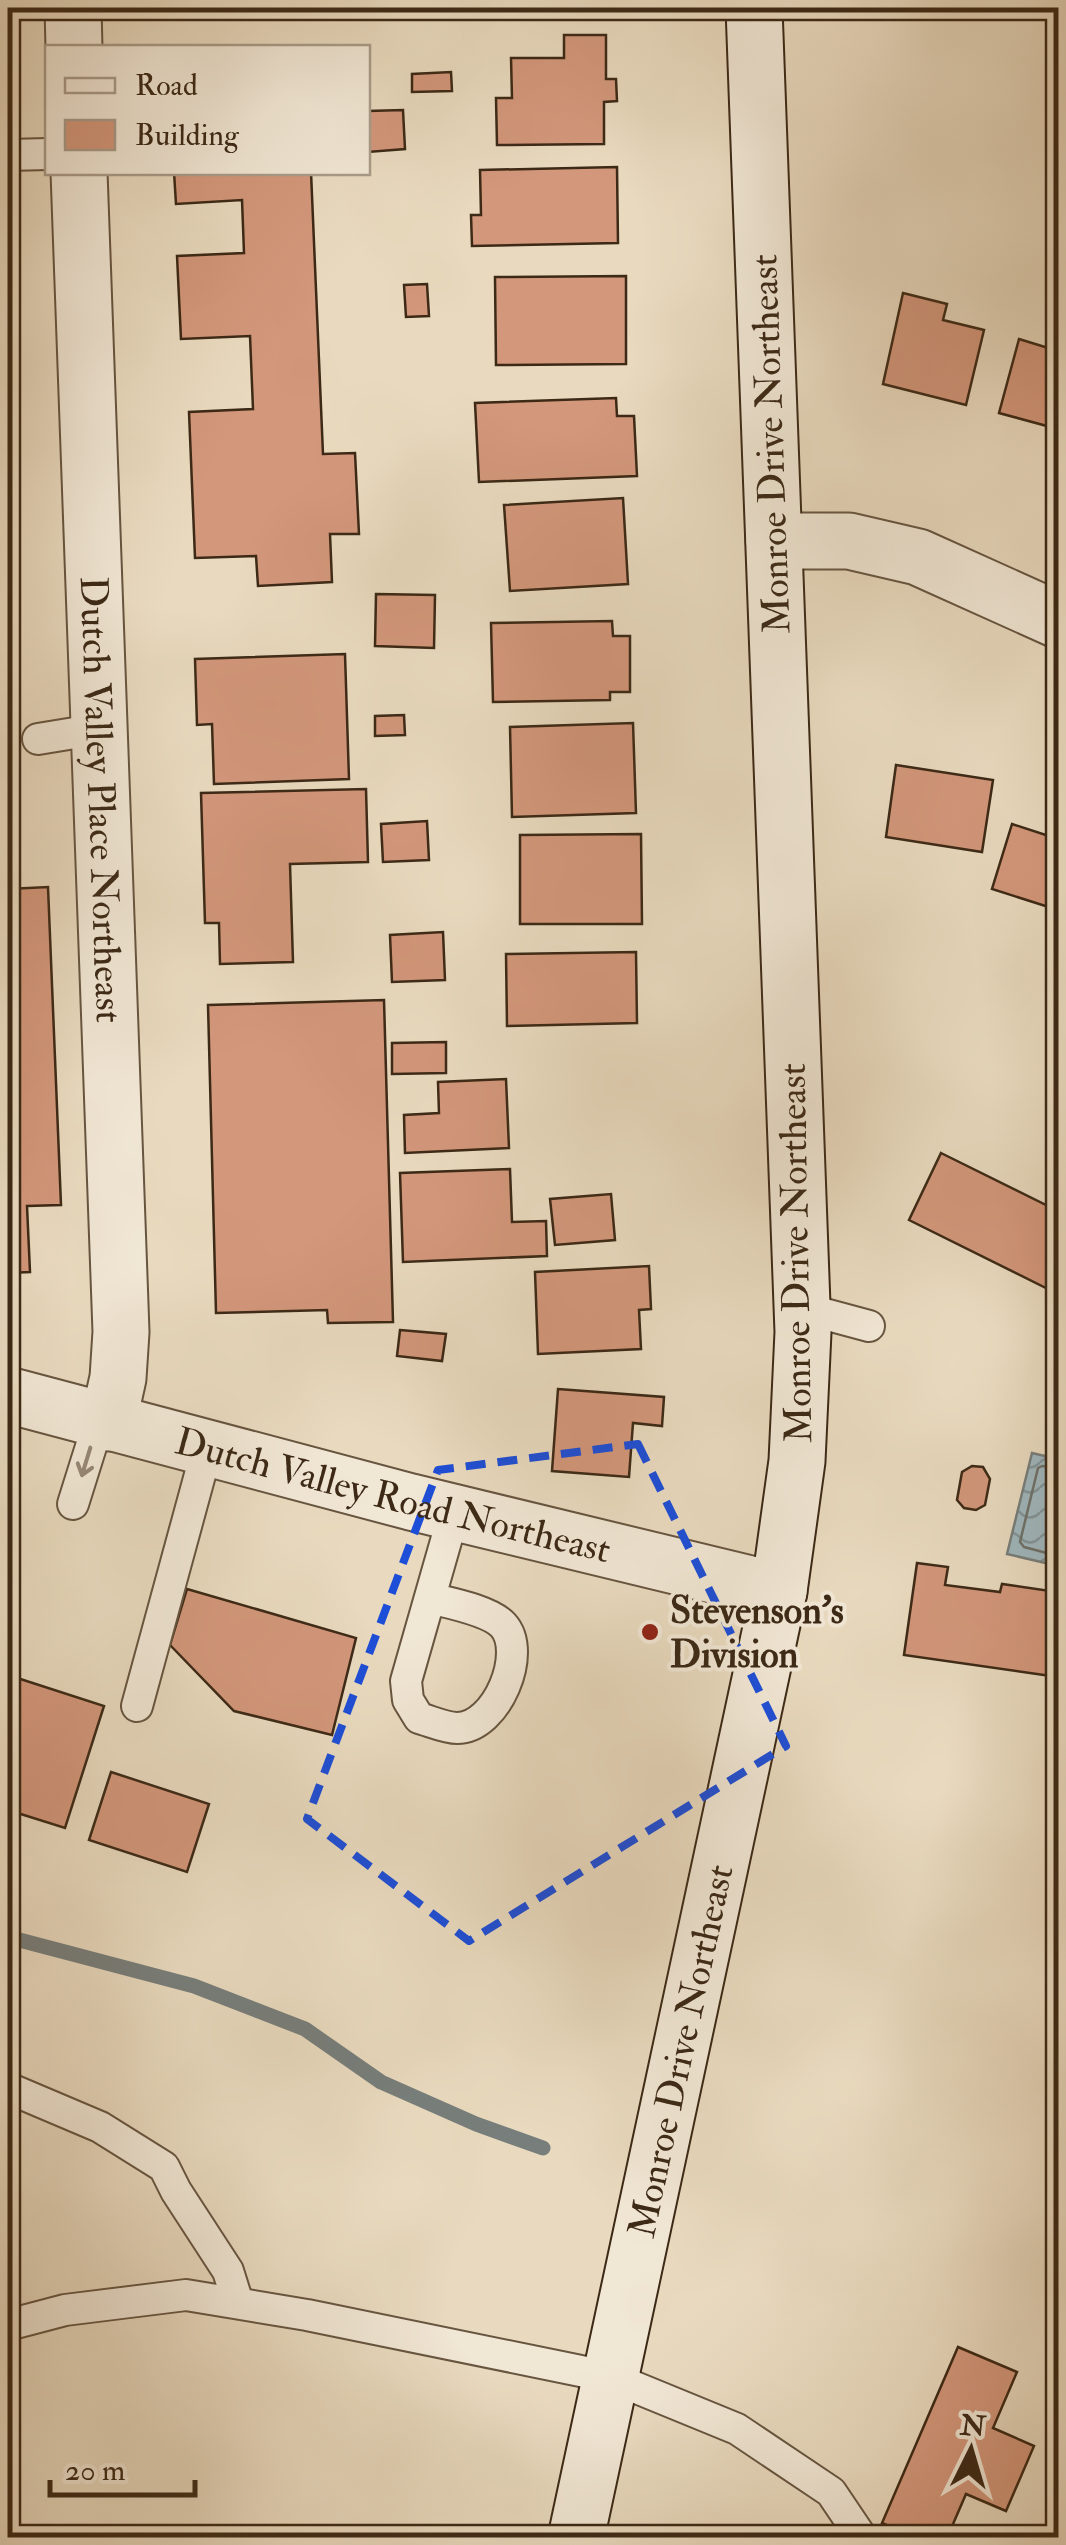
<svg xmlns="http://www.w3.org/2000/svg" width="1066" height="2545" font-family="'IM FELL Double Pica',serif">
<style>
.water{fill:url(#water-waves);stroke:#777e7b;stroke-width:2.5}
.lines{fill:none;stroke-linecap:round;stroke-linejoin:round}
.shore{stroke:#6e706a;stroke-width:2.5}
.stream{stroke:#777e7b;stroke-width:15}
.building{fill:#d3977b;stroke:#3c2916;stroke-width:2.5}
.lane-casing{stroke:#675540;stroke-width:34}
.street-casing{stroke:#675540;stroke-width:59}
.secondary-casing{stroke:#3c2916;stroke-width:59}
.lane{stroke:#f1e7d5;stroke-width:30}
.street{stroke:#f1e7d5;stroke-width:55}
.secondary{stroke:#f1e7d5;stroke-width:55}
.oneway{stroke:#968876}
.marked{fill:none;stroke:#1d4ed8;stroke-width:8;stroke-dasharray:20 12;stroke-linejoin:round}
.poi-dot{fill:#8f2418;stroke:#f1e7d5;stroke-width:4}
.labels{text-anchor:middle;stroke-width:8;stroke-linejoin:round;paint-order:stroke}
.street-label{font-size:38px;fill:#3c2916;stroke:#f1e7d5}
.poi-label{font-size:38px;font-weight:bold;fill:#3c2916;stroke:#f1e7d5;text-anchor:start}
</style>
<defs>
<pattern id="water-waves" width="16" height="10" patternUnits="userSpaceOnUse" patternTransform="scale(2.5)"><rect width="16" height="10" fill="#9fb7be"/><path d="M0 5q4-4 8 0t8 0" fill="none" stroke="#839599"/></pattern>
</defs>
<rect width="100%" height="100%" fill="#e9dabf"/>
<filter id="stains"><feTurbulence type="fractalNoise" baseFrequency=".002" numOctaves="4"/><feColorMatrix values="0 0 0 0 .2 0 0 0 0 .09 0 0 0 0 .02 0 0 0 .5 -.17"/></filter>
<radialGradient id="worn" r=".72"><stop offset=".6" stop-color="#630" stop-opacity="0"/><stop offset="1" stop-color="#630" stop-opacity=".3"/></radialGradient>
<polygon class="water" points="1032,1453 1058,1459 1058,1566 1007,1554"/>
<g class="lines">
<polyline class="shore" points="1058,1468 1042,1466 1038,1468 1020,1542 1024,1547 1058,1556"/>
<polyline class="stream" points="8,1937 194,1986 305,2029 381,2082 476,2124 543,2148"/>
</g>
<g class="building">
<polygon points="564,35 606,35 606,79 616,79 617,101 604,102 604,144 497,145 496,98 512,98 511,58 564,58"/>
<polygon points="451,72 452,91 412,92 412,74"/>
<polygon points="403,110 405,149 368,152 368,111"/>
<polygon points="617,167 618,243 472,246 471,215 481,215 480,170"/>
<polygon points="174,172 311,172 323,454 355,453 359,534 330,534 332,582 258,586 256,556 195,558 189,412 253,409 250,336 181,339 177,256 244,253 242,200 176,204"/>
<polygon points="626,276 626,364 496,365 495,277"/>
<polygon points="427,284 429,316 406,317 404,285"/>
<polygon points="903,293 947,304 943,320 984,330 966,405 883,384"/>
<polygon points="1019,339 1058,351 1058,429 999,413"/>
<polygon points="616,398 617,416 634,416 637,476 479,482 475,403"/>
<polygon points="623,498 628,584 510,591 504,505"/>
<polygon points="376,594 435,595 434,648 375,646"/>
<polygon points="612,621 613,636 630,636 630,692 610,692 610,700 493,702 491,623"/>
<polygon points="345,654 349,779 214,784 212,724 197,725 195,659"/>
<polygon points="404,715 405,735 375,736 375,716"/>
<polygon points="633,723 636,813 512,817 510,727"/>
<polygon points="896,765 993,780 982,852 886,837"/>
<polygon points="366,789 368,862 290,864 293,962 220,964 219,923 205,923 201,793"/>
<polygon points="427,821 429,860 383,862 381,824"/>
<polygon points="1012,824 1058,839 1058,910 992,889"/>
<polygon points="641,834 642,924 520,924 520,835"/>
<polygon points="48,887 61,1205 27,1206 30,1272 8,1273 8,889"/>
<polygon points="443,932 445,980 392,982 390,935"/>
<polygon points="636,952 637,1023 507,1026 506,954"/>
<polygon points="384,1000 393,1322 328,1323 327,1310 216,1313 208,1005"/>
<polygon points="446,1042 446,1073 392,1074 392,1043"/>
<polygon points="506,1079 509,1148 405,1153 404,1115 439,1113 438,1082"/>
<polygon points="941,1153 1058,1211 1058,1294 909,1220"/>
<polygon points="510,1169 512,1222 546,1221 547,1256 403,1262 400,1173"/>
<polygon points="611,1194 615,1240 555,1245 550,1199"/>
<polygon points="649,1266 651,1309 639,1310 641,1349 538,1354 535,1272"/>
<polygon points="400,1330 446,1334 442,1361 397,1356"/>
<polygon points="558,1389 664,1397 662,1426 633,1423 629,1477 552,1471"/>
<polygon points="972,1466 983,1467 990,1479 985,1505 976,1510 964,1508 957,1500 962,1472"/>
<polygon points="917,1563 948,1567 945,1585 1000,1592 1002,1584 1057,1592 1055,1607 1058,1607 1058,1677 904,1655"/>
<polygon points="187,1589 356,1638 332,1735 234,1711 170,1645"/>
<polygon points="8,1675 104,1706 65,1828 8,1810"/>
<polygon points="111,1772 209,1804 187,1872 89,1840"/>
<polygon points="958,2347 1017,2372 993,2428 1034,2446 1006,2511 966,2494 947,2538 916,2538 882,2523"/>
</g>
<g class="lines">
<defs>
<g id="lane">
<polyline points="8,155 48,154"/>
<polyline points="38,739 99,729"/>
<polyline points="802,1308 869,1326"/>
<polyline points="73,1504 99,1421"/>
<path d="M430,1598C449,1603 489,1610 503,1625C528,1652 497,1728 457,1728C446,1728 430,1721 419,1718L408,1700L406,1681L454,1513"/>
<polyline points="137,1706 207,1449"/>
<polyline points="8,2088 100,2127 164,2167 176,2191 228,2271 238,2303"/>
<polyline points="8,2325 65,2310 186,2295 307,2315 610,2377 737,2429 831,2492 862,2538"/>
</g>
<g id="street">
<polyline points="73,8 74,48"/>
<path id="s1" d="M79,172L121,1332L118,1378L108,1423"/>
<polyline points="774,541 849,541 918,557 1058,620"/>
<path id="s2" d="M8,1395L411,1502L779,1591"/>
</g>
<g id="secondary">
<path id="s3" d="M576,2538L779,1591L797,1461L803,1332L754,8"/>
</g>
</defs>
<use href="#lane" class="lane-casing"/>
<use href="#street" class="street-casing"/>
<use href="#secondary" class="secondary-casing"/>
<use href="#lane" class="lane"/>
<use href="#street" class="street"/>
<use href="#secondary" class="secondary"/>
</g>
<defs><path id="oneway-shaft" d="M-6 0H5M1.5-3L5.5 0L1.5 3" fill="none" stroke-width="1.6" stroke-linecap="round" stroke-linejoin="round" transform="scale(2.5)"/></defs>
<use class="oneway" href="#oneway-shaft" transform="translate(86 1462) rotate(107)"/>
<path class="marked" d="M638,1444L786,1746L469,1941L307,1819L438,1470Z"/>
<circle class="poi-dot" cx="650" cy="1632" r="10"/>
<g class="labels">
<g class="street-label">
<text transform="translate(770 444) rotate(-92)" y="13">Monroe Drive Northeast</text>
<text dy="13" stroke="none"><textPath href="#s1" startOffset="628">Dutch Valley Place Northeast</textPath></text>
<text transform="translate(795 1253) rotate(-91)" y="13">Monroe Drive Northeast</text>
<text dy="13" stroke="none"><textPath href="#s2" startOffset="398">Dutch Valley Road Northeast</textPath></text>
<text dy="13" stroke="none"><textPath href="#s3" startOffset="498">Monroe Drive Northeast</textPath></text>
</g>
<g class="poi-label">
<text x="670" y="1623">Stevenson's<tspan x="670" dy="44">Division</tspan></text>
</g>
</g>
<rect width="1066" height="2545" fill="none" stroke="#e9dabf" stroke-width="40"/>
<rect x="10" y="10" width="1046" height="2525" fill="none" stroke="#3c2916" stroke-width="5"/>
<rect x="20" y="20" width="1026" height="2505" fill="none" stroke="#3c2916" stroke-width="2.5"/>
<rect x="45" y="45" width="325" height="130" fill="#f1e7d5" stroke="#a99b89" stroke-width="2.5"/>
<rect x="65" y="78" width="50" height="15" fill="#f1e7d5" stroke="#a99b89" stroke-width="2.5"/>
<text x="135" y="95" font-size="30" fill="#3c2916">Road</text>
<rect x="65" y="120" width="50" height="30" fill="#d3977b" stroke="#a99b89" stroke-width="2.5"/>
<text x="135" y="145" font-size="30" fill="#3c2916">Building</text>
<g transform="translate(971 2450) rotate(5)" stroke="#f1e7d5" stroke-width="8" paint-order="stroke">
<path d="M0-8L18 38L0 25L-18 38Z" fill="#3c2916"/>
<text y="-15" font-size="28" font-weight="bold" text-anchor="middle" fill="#3c2916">N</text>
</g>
<path d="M50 2480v15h145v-15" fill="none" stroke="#3c2916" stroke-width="5"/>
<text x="65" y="2480" font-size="30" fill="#3c2916" stroke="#f1e7d5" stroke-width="8" paint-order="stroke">20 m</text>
<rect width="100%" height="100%" filter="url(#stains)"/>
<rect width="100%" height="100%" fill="url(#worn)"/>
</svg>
